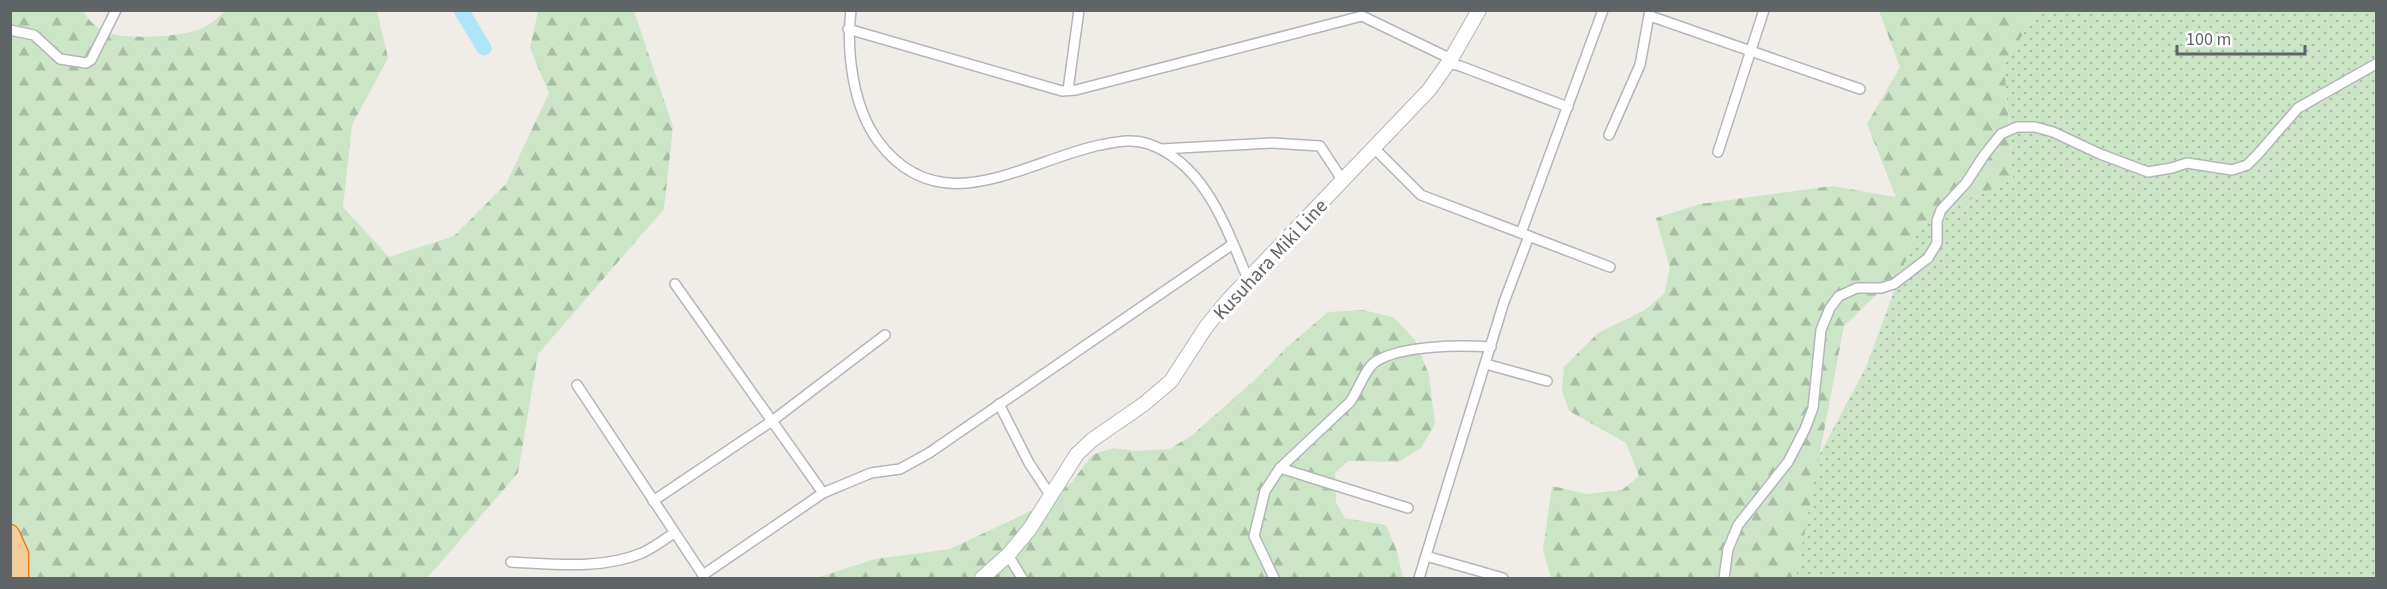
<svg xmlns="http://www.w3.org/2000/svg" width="2387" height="589" font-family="'Source Sans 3',sans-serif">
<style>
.green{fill:url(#green-dots)}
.forest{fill:url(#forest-firs)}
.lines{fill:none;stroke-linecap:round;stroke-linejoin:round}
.river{stroke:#b0e5f8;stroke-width:15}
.street-casing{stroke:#b3b6b9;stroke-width:12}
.secondary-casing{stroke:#b2b6b9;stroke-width:16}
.highway-casing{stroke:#e48014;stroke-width:21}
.street{stroke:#fff;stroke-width:9}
.secondary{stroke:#fff;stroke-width:14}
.highway{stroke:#f4ce9a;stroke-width:18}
.labels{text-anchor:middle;stroke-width:6;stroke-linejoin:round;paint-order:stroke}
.street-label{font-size:20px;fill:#5f6467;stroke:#fff}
</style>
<defs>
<pattern id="green-dots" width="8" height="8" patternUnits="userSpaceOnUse" patternTransform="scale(1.5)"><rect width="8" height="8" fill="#cce5c7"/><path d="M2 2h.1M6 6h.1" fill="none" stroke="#a9bda5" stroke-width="1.8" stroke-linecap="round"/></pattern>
<pattern id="forest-firs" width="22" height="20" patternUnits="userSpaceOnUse" patternTransform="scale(1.5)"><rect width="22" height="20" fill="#cce5c7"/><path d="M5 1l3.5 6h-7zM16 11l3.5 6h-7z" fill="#a9bda5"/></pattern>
</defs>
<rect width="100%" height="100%" fill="#f0ede8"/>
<polygon class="green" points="2039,11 2376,11 2376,578 1754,578 1866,367 1919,224 2013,179 2004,62"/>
<g class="forest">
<path d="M10,11H83C89,22 102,33 116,35C136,38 175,37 194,31C206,28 217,20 224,11H377L388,58L352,125L343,207L389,257L454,236L506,184L549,93L530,48L538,11H634L673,127L664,209L538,354L518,473L429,576L431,578H11Z"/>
<polygon points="1879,11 2039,11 2004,62 2013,179 1919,224 1902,270 1844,326 1796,578 1551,578 1543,550 1552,486 1587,494 1622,490 1639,476 1626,443 1569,411 1562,391 1564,367 1598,333 1645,310 1664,294 1670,268 1656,218 1700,204 1832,186 1896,197 1867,124 1900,67"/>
<polygon points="1363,310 1393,317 1415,340 1429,375 1435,424 1421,448 1398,462 1348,461 1335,473 1336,502 1345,518 1386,525 1397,551 1403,578 816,578 875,559 950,549 1039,507 1072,482 1092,455 1113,448 1137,451 1169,449 1191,436 1257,378 1286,348 1328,312"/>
</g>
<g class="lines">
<polyline class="river" points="461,10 484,48"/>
<defs>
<g id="street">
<path d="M851,10C846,52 853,107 878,141C940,225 1025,161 1100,145C1117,142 1132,138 1149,144C1206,165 1226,228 1248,279"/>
<polyline points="1650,16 1860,89"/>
<polyline points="848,29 1062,91 1076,90 1362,16 1451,59"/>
<polyline points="10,30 34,35 60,59 86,63 91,60 116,10"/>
<polyline points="1448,63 1460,66 1568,107"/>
<polyline points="1068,90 1079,10"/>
<polyline points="1609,135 1640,65 1650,10"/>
<polyline points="1374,148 1421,195 1610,267"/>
<polyline points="1161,149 1272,143 1320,146 1343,181"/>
<polyline points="1718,152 1764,10"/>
<polyline points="1521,233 1603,10"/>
<polyline points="675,284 823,493"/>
<polyline points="1486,364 1547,381"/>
<polyline points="577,385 703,575 823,493 871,473 900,469 929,453 1233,244"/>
<polyline points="999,404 1029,463 1050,495"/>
<polyline points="1280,468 1408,508"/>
<polyline points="653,501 772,421 885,335"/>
<polyline points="1008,555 1022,578"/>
<polyline points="1426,556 1503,578"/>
<path d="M511,562C554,564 601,570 642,553C653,548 664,540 674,533"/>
<path d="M1274,578L1254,536L1265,491L1280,468L1350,402C1358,391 1365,369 1375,362C1401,345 1460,345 1491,347"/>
<polyline points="1419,578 1504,302 1529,236"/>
<polyline points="1724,578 1728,549 1738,525 1788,462 1805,429 1813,408 1821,330 1830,308 1839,296 1857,288 1881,288 1894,284 1928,258 1937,243 1937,221 1941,210 1966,183 1985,154 2001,134 2017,127 2035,127 2053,132 2100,154 2148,172 2172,168 2187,163 2232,170 2247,165 2258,154 2298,108 2376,64"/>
</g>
<polyline id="secondary" points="982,578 1008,555 1029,530 1077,454 1092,440 1144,404 1171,381 1206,327 1229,299 1429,90 1451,59 1479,10"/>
<polyline id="highway" points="10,534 19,554 19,578"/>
</defs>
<use href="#street" class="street-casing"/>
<use href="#secondary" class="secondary-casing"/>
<use href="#highway" class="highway-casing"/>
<use href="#street" class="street"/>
<use href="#secondary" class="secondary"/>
<use href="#highway" class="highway"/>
</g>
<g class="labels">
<g class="street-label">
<text transform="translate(1270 259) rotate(-47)" y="7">Kusuhara Miki Line</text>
</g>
</g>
<rect width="2387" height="589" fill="none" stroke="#5f6467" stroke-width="24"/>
<path d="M2177 45v9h128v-9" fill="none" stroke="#5f6467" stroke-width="3"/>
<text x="2186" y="45" font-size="18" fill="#5f6467" stroke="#ffffff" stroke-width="4.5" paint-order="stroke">100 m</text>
</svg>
